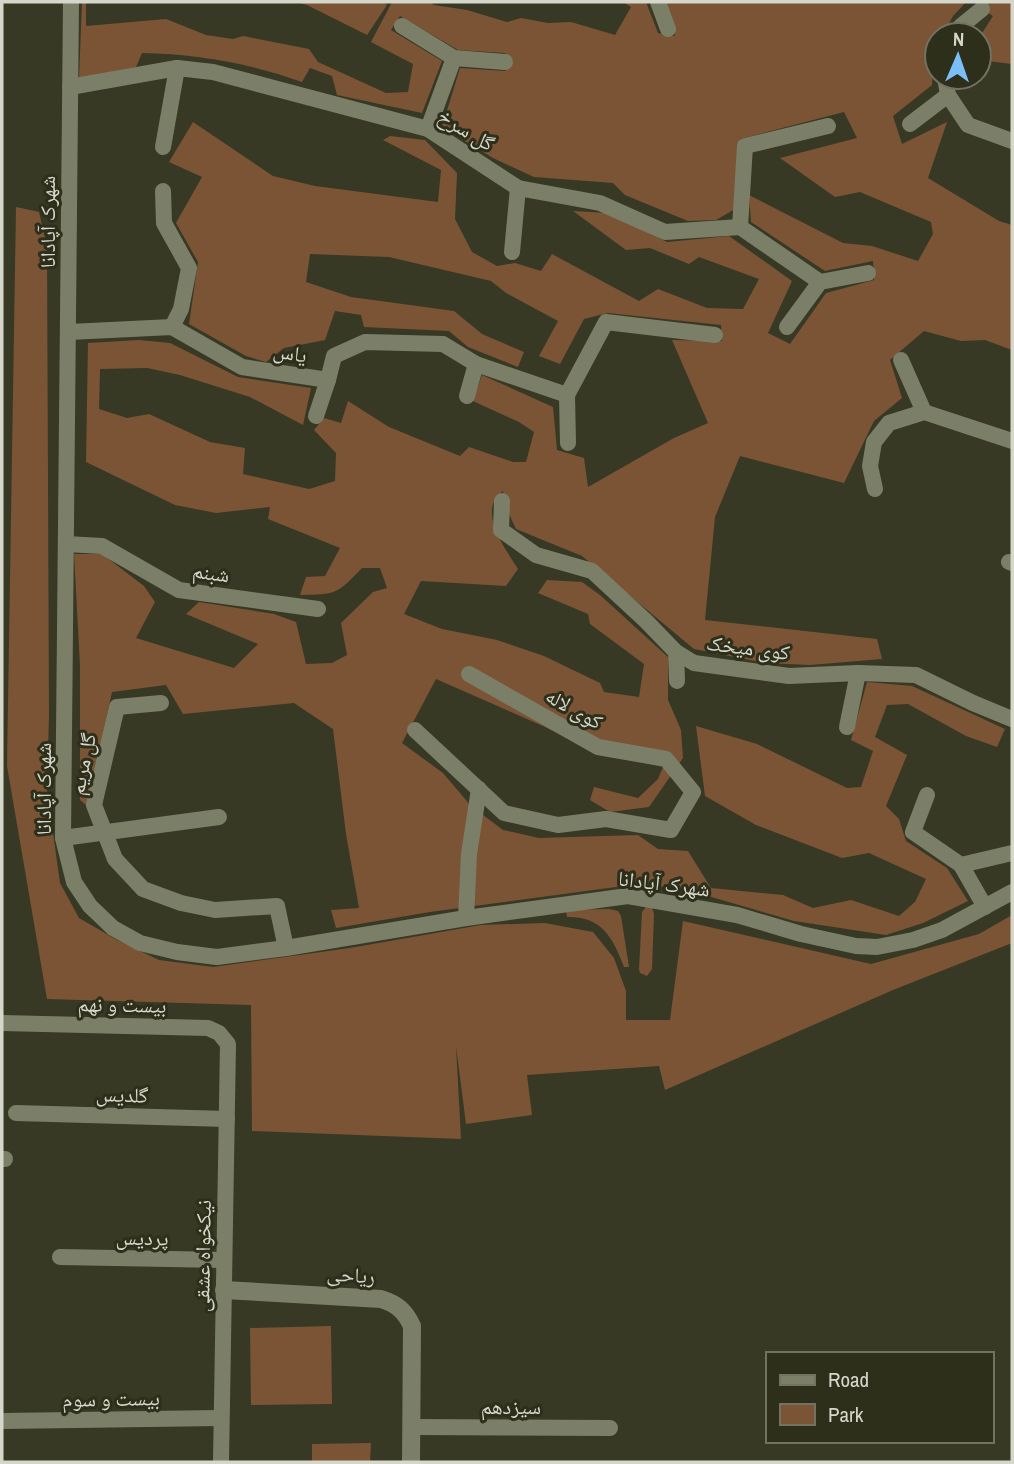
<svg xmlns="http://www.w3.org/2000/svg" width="1014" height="1464" font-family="'Archivo Narrow','Noto Naskh Arabic',sans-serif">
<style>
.green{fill:#7b5436}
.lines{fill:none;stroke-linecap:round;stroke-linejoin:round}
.street{stroke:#7c7f68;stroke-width:16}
.secondary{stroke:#7c7f68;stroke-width:18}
.labels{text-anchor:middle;stroke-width:6;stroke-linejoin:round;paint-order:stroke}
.street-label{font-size:21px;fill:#d6d7cb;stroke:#2d2f1b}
</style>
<rect width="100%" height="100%" fill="#373925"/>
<g class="green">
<path d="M82,2H86V26L166,19L206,35L233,39L243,36L309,49L318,62L386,93L408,92L413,64L371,42L392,2H430L434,5L467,10L507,22L521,18L548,23L571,22L615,35L631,7L623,2H646L658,33L675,36L665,2H966L953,16L943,35H937V45L933,53L932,85L893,116L902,144L947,122L928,178L999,221L1012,225V350L985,340L961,341L924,331L890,360L902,398L874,421L844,483L740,456L715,517L705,620L877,639L882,659L810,665L765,663L694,649L582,556L516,529L507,510L503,491C476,511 505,548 518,569L506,586L421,581L404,614L442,629L497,640L544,656L600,683L604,692L639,697L644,664L590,624L588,614L538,593L547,580L582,582L600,595L668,657V700L681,730L683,758L649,807L610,812L590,800L594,787L638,798L658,779L664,765L586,748L543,726L436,679L402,743L443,773L471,806L503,830L539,838L638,835L658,849L688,851L711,888L783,895L813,908L851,900L899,916L915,902L926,879L869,853L842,858L756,825L705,796L696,726L757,744L847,788L861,787L873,751L851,740L867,682L912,686L1005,729L997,747L966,736L908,704L887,705L875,737L907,755L886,806L899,819L906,841L947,868L968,901L923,923L886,935L794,921L684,889L638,884L430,912L336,928L331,910L359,908L346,834L333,729L294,703L183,714L166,685L112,692L87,806L80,800V665L74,554H102L144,586L155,602L136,638L234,668L258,644L186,614L199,602L274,614L296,622L306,664L332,663L347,655L341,623L373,592L387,588L380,568H362C336,595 337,594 300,595L306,577L325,576L340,548L268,519L270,507L216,513L175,505L86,462L88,343L139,340L170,343L238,377L311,388L303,425L250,397L180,375L147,368L100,369L99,409L127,418L149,414L210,442L245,448L243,474L309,489L335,481L336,453L314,430L324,418L341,423L348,401L389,427L460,456L469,447L513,462H526L534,432L519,422L473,401L482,375L553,407L557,450L584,458L588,487L674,438L708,423L672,340L722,341L721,325L608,313L584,319L560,364L539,356L558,321L506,293L491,281L389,257L310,254L306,282L351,297L454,311L482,334L524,352L518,367L468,347L449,331L364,327L361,315L335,311L325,340L284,348L266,362L246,356L189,324L198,262L176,223L202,177L169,162L193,122L273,176L315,186L438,202L441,170L383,140L390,136L425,140L457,173L455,219L472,252L497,266L515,263L541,271L552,254L639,301L658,289L707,308L743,309L759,279L699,257L689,264L650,248L626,250L573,211L607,213L667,242L729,236L792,281L768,333L790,344L826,293L874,280L873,261L825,271L751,222L749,195L843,243L872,246L918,261L933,234L931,222L860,192L835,197L780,158L857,138L844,112L740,139L735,209L716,220L688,221L625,195L613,183L534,177L493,158L442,127L460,68L505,71L513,61L505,53L458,50L400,16L391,30L442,61L422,113L337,95L332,76L310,68L302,82C249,63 197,54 142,53L136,67L79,79Z"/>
<polygon points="295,2 383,2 387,5 367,35 307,5"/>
<polygon points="980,2 1012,2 1012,64 979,60 979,38 993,16 982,9"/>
<polygon points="16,207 39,212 47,247 49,715 47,790 60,883 79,918 117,940 159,960 213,967 350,948 481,925 545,923 593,932 614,958 626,991 626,1020 670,1020 683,921 871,964 979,934 1012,915 1012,943 893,990 665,1090 659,1066 527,1075 532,1115 466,1124 456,1046 461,1139 252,1131 251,1005 47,999 7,766"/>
<polygon points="646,907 652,907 654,914 652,969 647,976 640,973 639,969 642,912"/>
<path d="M609,909L618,911L621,916L629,967H624C613,938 602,916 567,917L566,910Z"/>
<polygon points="331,1326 332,1404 251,1405 250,1328"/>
<polygon points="371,1443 370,1462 312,1462 312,1444"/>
</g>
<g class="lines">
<g class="street">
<polyline points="71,2 63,838 74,882 90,906 113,928 140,943 177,952 217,957 286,948 466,918 628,896 737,915 801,934 856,946 877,947 913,940 942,930 1012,892"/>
<polyline points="658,2 668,29"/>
<polyline points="402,26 454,58 505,62"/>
<polyline points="957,35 961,26 982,9"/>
<polyline points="945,77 948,95 968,125 1012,141"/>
<polyline points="70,87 177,68 213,72 428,129 518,188 600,203 665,232 740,227 820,282"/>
<polyline points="910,124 948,95"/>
<polyline points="428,129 454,58"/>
<polyline points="163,147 177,68"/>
<polyline points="163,191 164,223 189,268 181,309 172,327"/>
<polyline points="740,227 745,146 828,126"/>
<polyline points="512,252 518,188"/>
<polyline points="787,327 820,282 868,273"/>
<polyline points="69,332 172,327 242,367 328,380 334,356 365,342 443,344 476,364 567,395"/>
<polyline points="901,360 924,412"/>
<polyline points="467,396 476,364"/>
<polyline points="316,416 328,380"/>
<polyline points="568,443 567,395 606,322 715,335"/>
<polyline points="875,489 870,466 874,442 889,423 924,412 1012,441"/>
<polyline points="502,501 501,530 536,555 592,571 646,621 676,652 694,663 789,676 858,673 916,675 973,703 1012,719"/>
<polyline points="66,544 102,546 179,590 318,609"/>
<polyline points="1009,562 1012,563"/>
<polyline points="676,652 677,681"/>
<polyline points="161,703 117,707 94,805 115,859 143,889 181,903 215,910 277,906 286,948"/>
<polyline points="847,727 858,673"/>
<polyline points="415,730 504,813 558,825 606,819 671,830 693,792 666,759 598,747 469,674"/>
<polyline points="927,795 913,832 961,865 985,907"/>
<polyline points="63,838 219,817"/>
<polyline points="961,865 1012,853"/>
<polyline points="466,918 469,854 479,789"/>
<polyline points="2,1023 208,1028 219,1033 228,1044 221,1462"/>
<polyline points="16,1113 227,1119"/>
<polyline points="2,1159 5,1159"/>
<polyline points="60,1257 224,1260"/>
<polyline points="2,1421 221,1418"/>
<polyline points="411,1427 610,1428"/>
</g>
<path class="secondary" d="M224,1290L381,1299C397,1304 405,1311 412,1326L411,1462"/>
</g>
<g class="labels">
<g class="street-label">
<text transform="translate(466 130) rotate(31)" y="7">گل سرخ</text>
<text transform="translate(48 222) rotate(-90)" y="7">شهرک آپادانا</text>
<text transform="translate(290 353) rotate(9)" y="7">یاس</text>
<text transform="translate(211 573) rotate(8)" y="7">شبنم</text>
<text transform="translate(748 648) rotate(7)" y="7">کوی میخک</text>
<text transform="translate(574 709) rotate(29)" y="7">کوی لاله</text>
<text transform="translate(83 764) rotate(-78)" y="7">گل مریم</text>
<text transform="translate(44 789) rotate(-90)" y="7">شهرک آپادانا</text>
<text transform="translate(664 884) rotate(7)" y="7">شهرک آپادانا</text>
<text transform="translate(122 1005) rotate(1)" y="7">بیست و نهم</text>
<text transform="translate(122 1095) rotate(2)" y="7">گلدیس</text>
<text transform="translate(142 1238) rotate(1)" y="7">پردیس</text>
<text transform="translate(203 1256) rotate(-89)" y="7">نیکخواه عشقی</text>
<text transform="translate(351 1275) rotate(4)" y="7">ریاحی</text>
<text transform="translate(111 1399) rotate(-1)" y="7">بیست و سوم</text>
<text x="511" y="1414">سیزدهم</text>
</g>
</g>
<rect width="1014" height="1464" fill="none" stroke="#d6d7cb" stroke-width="7"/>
<rect x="766" y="1352" width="228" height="91" fill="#2d2f1b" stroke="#717261" stroke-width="2"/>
<rect x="780" y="1375" width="35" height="10" fill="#7c7f68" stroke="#717261" stroke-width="2"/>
<text x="828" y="1387" font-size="21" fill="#d6d7cb">Road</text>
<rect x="780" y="1404" width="35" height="21" fill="#7b5436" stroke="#717261" stroke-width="2"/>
<text x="828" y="1422" font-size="21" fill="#d6d7cb">Park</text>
<g transform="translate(958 56) rotate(2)"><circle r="33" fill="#2d2f1b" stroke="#717261" stroke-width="2"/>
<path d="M0-5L12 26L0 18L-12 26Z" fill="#7bbef8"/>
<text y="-10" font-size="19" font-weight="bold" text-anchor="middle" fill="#d6d7cb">N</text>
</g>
</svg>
